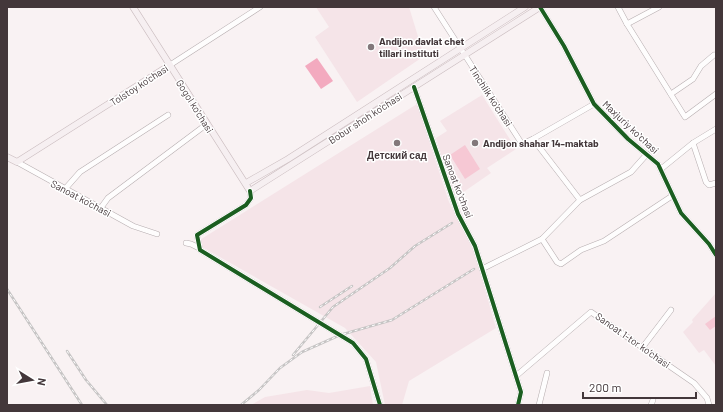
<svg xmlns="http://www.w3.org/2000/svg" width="723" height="412" font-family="Barlow,sans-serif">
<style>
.built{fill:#f5e4e8}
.green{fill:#f6c8d4}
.water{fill:#f3aabf}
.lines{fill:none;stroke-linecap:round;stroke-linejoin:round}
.minor-casing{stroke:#b7aeb0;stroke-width:6}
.major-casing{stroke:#cabcbf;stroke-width:7}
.minor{stroke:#fefdfd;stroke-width:5}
.major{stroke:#f6eff1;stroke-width:6}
.rail-casing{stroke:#c6c4c4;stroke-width:2.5}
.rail{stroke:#fff;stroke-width:1;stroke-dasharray:3;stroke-linecap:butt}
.cycleway-casing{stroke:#fff;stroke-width:6}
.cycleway{stroke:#1b5e20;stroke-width:4}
.poi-dot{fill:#83787b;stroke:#fff;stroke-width:1.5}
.labels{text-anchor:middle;stroke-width:3;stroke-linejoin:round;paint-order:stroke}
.poi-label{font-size:10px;font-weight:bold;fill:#43373a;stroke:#fff;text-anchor:start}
.street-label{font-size:10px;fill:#43373a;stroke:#fff}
</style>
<rect width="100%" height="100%" fill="#f9f2f3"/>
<g class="built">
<polygon points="316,7 409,7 424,56 357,102 315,37 329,27"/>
<polygon points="482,95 516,149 487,168 491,173 465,191 454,195 436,138 447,131 440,121"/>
<polygon points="417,104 449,202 474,251 496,328 409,381 402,405 385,405 376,362 345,328 195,243"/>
<polygon points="716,293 716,366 704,350 699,353 683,332 693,322 692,320"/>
<polygon points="370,386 373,405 251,405 265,397 307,390 329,393"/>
</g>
<g class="green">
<polygon points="465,145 480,169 465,179 450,155"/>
<polygon points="716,316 716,326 710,330 705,324"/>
</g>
<polygon class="water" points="317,58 333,81 321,89 305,66"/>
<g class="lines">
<defs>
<g id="minor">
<polyline points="434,7 522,144 533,139"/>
<polyline points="540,7 564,46 594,104 628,139 658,164 681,213 709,244 716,255"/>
<polyline points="618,7 627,24"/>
<polyline points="659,7 627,24 685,117 716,94"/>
<polyline points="170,65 260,7"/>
<polyline points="414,87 458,214 475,246 521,392 518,405"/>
<polyline points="671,94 693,79 701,66 714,55"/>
<polyline points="693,143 706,182 709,185 716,183"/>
<polyline points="17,162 133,226 157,234"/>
<polyline points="661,169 693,143 716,129"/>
<polyline points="65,189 80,172 168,115"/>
<polyline points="250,191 251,198 246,205 197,235 200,250 353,343 366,359 380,405"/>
<polyline points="580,200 533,139 594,104"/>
<polyline points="100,209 108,198 207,124"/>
<polyline points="542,239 557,262 561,264 581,250 604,241 672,196"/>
<polyline points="186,243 191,244 199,248"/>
<polyline points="482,269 542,239 580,200 631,172 647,154"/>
<polyline points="642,348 671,310"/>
<polyline points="516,376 591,312 694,383 707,398 709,405"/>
<polyline points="539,405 547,373"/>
<polyline points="651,405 653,400"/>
</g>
<g id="major">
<polyline points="133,7 250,191 540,7"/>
<polyline points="7,157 17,162 170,65"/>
<polyline points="246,183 288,159 525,7"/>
</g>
</defs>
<use href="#minor" class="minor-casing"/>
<use href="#major" class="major-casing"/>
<use href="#minor" class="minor"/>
<use href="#major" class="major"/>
<defs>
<g id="rail">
<polyline points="7,289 82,405"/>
<polyline points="320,307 352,286"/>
<polyline points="67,351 86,380 107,405"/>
<polyline points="293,355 333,307 390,268 415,246 452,223"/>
<polyline points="241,405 259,390 280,368 302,352 340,335 392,320 474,269"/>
</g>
</defs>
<use href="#rail" class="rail-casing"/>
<use href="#rail" class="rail"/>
<defs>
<g id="cycleway">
<polyline points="540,7 564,46 594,104 628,139 658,164 681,213 709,244 716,255"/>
<polyline points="414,87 458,214 475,246 521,392 518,405"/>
<polyline points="250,191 251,198 246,205 197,235 200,250 353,343 366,359 380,405"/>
</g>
</defs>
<use href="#cycleway" class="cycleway-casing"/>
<use href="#cycleway" class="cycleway"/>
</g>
<g class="poi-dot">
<circle cx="371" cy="47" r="4"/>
<circle cx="397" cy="143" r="4"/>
<circle cx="475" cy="143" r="4"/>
</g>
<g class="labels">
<g class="poi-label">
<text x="379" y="45">Andijon davlat chet<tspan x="379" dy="12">tillari instituti</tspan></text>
<text x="483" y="147">Andijon shahar 14-maktab</text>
<text x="397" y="159" text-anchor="middle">Детский сад</text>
</g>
<g class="street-label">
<text transform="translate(139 85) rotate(-33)" y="4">Tolstoy ko'chasi</text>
<text transform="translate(491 96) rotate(57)" y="4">Tinchlik ko'chasi</text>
<text transform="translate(195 106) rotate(58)" y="4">Gogol ko'chasi</text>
<text transform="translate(365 118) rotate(-33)" y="4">Bobur shoh ko'chasi</text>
<text transform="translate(631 127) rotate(43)" y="4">Maxjuriy koʻchasi</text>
<text transform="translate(458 186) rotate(69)" y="4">Sanoat koʻchasi</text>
<text transform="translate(81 198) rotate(28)" y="4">Sanoat ko'chasi</text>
<text transform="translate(633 340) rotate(35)" y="4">Sanoat 1-tor ko‘chasi</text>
</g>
</g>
<rect width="723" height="412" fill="none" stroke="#43373a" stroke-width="16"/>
<g transform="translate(32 380) rotate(101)" stroke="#ffffff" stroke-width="3" paint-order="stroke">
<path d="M0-3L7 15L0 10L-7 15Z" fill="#43373a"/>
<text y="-6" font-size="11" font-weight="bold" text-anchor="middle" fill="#43373a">N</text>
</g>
<path d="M583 392v6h113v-6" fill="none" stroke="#43373a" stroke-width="2"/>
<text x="589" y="392" font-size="12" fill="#43373a" stroke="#ffffff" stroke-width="3" paint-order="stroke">200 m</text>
</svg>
